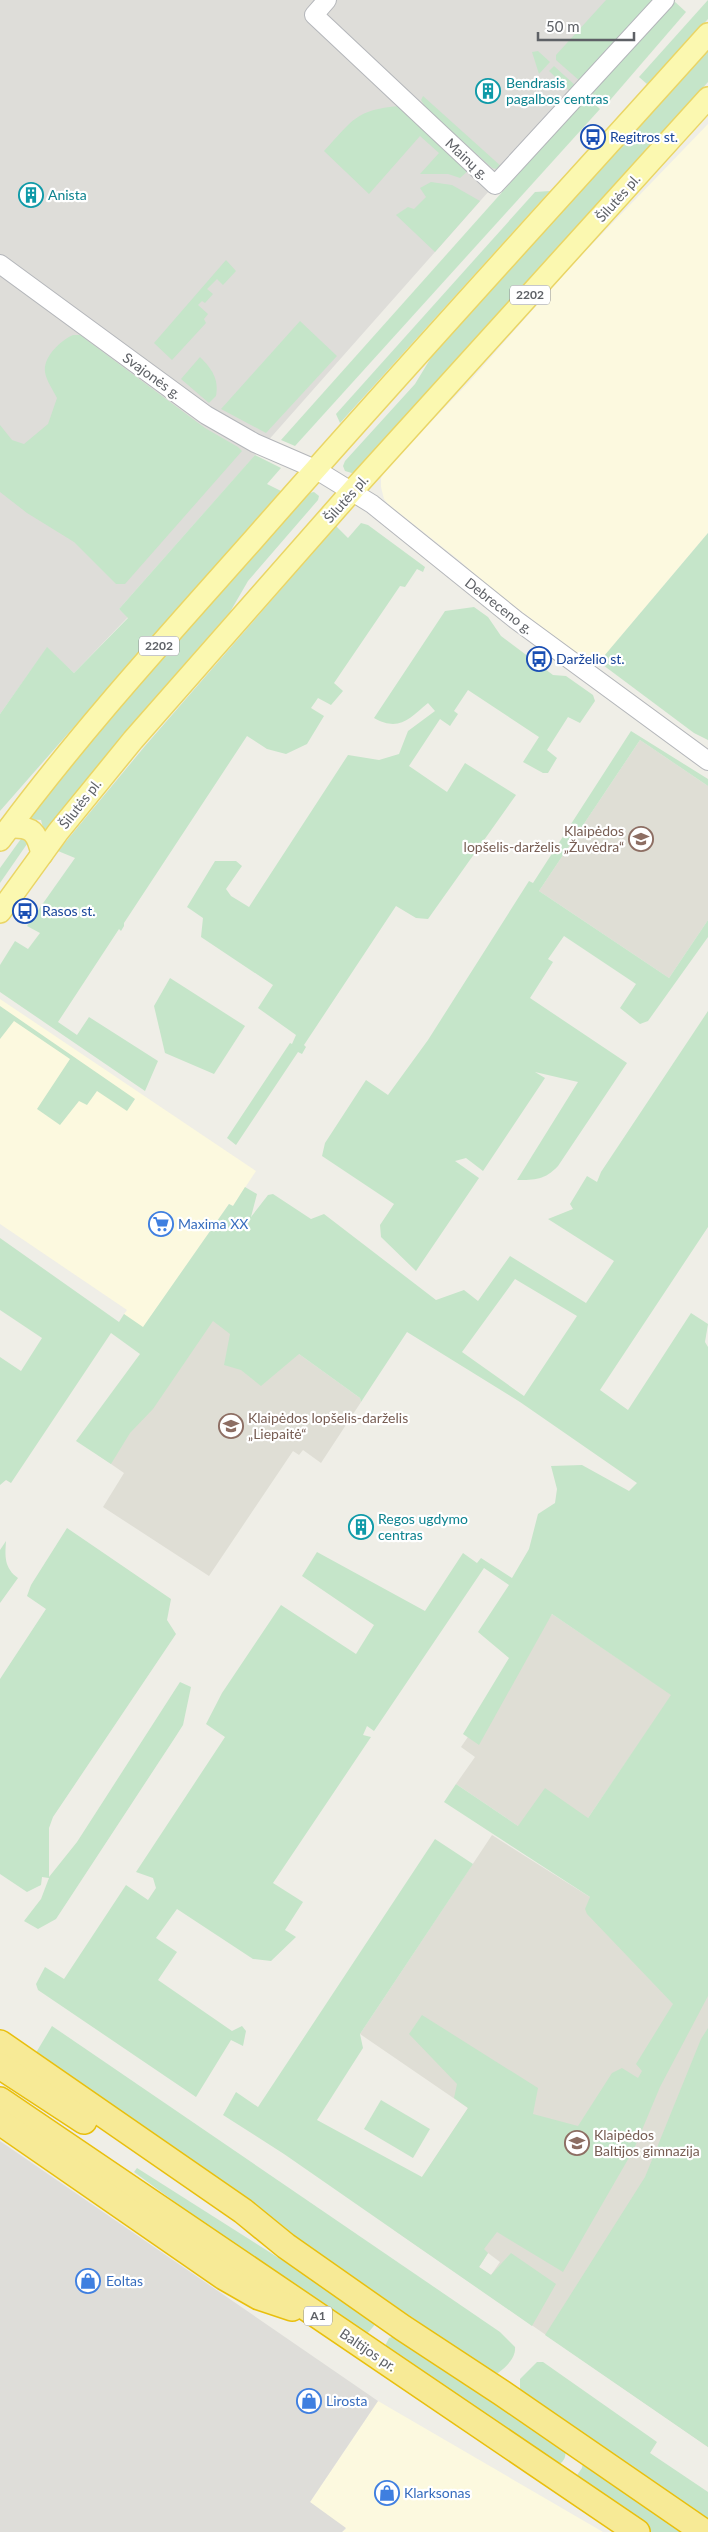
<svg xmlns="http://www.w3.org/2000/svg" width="708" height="2532" font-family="Lato,sans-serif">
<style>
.commercial{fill:#fcf9df}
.industrial{fill:#deddd9}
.education{fill:#dfded5;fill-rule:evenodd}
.green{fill:#c5e5c9;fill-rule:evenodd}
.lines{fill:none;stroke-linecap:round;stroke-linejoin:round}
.minor-casing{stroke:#b4b6ba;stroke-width:20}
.major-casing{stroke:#ead565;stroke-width:24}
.highway-casing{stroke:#e9bf0d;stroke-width:28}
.minor{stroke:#fff;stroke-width:18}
.major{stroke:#fbf8b0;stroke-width:21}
.highway{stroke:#f7ea96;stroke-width:25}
.labels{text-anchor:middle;stroke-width:4.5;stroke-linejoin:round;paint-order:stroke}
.shield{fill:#fff;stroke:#8e9094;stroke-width:1}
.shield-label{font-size:12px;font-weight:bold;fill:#5e6166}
.culture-label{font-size:14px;fill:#0d838f;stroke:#fff;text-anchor:start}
.transit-label{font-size:14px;fill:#164399;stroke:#fff;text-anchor:start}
.street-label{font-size:14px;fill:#5e6166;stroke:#fff}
.education-label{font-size:14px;fill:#785e54;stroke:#fff;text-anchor:start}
.shop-label{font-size:14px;fill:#366cbe;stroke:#fff;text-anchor:start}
</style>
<rect width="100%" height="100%" fill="#efeee7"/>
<g class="commercial">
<polygon points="708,124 708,533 595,667 488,586 460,561 388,504 384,499 381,487 381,478 386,469 469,382 574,263"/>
<polygon points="0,999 256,1171 233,1206 229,1204 143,1328 124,1314 127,1310 0,1224"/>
<polygon points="378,2401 603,2532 342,2532 346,2529 310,2502"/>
</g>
<g class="industrial">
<polygon points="0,0 658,0 119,609 128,617 74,673 47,648 0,714"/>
<polygon points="0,2141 378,2401 310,2502 346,2528 342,2532 0,2532"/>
</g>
<g class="education">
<polygon points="640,740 708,786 708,920 669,978 539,891"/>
<polygon points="197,1302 299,1354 360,1398 361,1402 321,1463 303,1450 299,1455 293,1451 209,1576 103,1507 124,1473 98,1455"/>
<polygon points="552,1614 672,1695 588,1818 518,1826 456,1784 475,1757 461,1747"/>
<path d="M492,1835L634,1925L708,1960V2447L394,2230L422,2177L468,2108L360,2034ZM488,2253L500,2262L491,2275L479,2267Z"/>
</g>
<g class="green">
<polygon points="606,0 654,0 581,82 556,60 556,55"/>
<polygon points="708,0 708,19 647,84 639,77"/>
<polygon points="674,1 686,12 605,106 591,92"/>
<polygon points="708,50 708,82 355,474 345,471 343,466 345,461 415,384 432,356"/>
<polygon points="538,51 550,62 539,74 532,52"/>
<polygon points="554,66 576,86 571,92 549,71"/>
<polygon points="423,96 503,168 500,170 492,168 426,108 421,100"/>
<polygon points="587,97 600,109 295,446 281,440"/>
<path d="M399,106L470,169L460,178L448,174H420L439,153L420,136L369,194L324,151C353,120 355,110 399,106Z"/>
<polygon points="431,182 452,185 480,201 435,252 396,215 408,207 414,209 426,197 420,188"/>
<polygon points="550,191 340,423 336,414 535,192"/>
<polygon points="226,260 236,271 223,285 217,279 207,289 213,294 205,303 202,301 198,305 208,314 204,319 206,323 172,360 154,343"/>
<polygon points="300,321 337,356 266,433 221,409"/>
<path d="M73,335H80L205,428L238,447L242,451L125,584H116L74,542L27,513L0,492V425L12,440L24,444L48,424L57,398C53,390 46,380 45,372C43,357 61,340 73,335Z"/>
<path d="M200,357C212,369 219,379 216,396L209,403L181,379Z"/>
<polygon points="255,455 281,468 267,484 281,491 0,811 0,714 47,647 74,673 128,618 119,609"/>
<polygon points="314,492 319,496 318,500 248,581 230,612 151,702 44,832 41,820 27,819 153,667 309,493"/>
<polygon points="361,523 368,525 425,567 423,572 417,569 405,587 400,586 334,683 343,691 331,705 318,698 311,708 324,716 307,744 286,754 267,749 247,736 124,923 124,926 121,931 119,929 58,1022 77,1035 89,1017 158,1061 145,1091 0,992 0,965 15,941 28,949 40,933 27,926 75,858 58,851 145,746 336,526 348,538"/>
<polygon points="708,533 708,740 694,733 599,662"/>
<path d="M474,607L488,617L501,636L553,675L566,676L593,695L595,701L580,723L568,717L547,750L557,758L548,773H543L523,762L539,737L468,690L454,711L458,714L450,726L440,719L409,766L447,792L465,763L516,795L428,919L416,918L396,906L304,1045L306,1047L302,1054L298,1052L236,1145L227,1138L290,1043L292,1044L296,1035L258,1008L273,985L201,937L203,918L187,907L215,861H236L242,866L226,889L231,896L249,907L348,755L379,760L399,754L408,731L435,711L428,703C409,719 399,732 374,718L445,611Z"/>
<path d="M631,731L708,779V786L640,740L539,891L669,978L708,920V937L648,1021L640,1024L620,1008L636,984L564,936L548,959L553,962L530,998L627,1063L558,1166C545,1180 535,1180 517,1180L578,1082L535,1072L545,1078L483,1171L466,1158L455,1161L479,1178L416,1271L381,1237L380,1225L394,1204L322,1156L325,1143L366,1080L388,1095L428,1040L529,881L533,883Z"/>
<polygon points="23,836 27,844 0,883 0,868"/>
<polygon points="170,978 245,1026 214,1074 165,1053 154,1006"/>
<polygon points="0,1006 135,1099 127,1111 97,1091 87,1105 79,1101 60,1125 37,1109 70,1059 14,1021 0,1039"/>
<path d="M708,1011V1227L600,1390L628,1410L691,1313L708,1324L705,1342L708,1347V1996L660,2087L634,2149L563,2272L497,2232L484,2249L488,2253L479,2267L491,2275L511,2253L556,2284L532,2326L284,2154L223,2115L236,2092L258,2107L435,1839L473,1864L360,2034L363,2048L317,2120L422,2177L468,2108L454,2098L457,2084L409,2034L422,2015L538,2088L533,2114L578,2126L612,2073L622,2068L638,2078L642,2071L636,2064L673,2004L587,1914L585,1909L590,1897L444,1802L456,1784L518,1826L545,1788L588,1818L671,1695L552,1614L479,1745L463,1734L509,1658L478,1632L509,1585L484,1568L374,1731L367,1726L363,1735L371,1737L273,1883L303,1902L285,1930L296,1937L271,1961L253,1959L177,1909L156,1938L177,1952L158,1980L232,2031L242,2026L246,2031L243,2046L231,2040L196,2097L38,1990L36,1984L45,1967L64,1979L126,1885L148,1900L156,1888L153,1878L136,1872L225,1737L206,1724L222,1693L281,1605L356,1654L374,1625L302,1576L317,1552L425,1611L463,1553L477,1563L481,1558L512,1578L529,1549L538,1514L555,1503L557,1489L551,1466L582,1465L629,1491L637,1483L520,1402L407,1332L361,1402L360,1398L299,1354L261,1386L241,1370L224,1365L230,1334L213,1321L153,1409L130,1433L111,1464L76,1441L140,1354L111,1333L11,1483L6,1480L0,1485V1357L21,1371L42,1338L0,1310V1238L119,1322L124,1314L143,1327L229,1204L233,1206L245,1187L257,1194L251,1217L268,1195L273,1194L311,1219L324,1214L436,1300L464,1290L478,1301L510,1256L586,1303L614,1261L548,1219L573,1209L570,1204L587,1176L597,1182L601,1172ZM515,1279L577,1316L524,1396L462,1352Z"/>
<polygon points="67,1528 171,1599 167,1620 176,1634 53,1817 49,1828 49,1877 77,1842 180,1682 191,1687 183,1725 176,1736 56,1919 38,1929 24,1921 41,1899 49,1878 42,1877 41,1885 27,1892 0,1874 0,1679 46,1609 27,1596 31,1585"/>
<path d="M6,1541C5,1556 4,1568 18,1578L0,1603V1550Z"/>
<path d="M52,2026L500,2332L515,2347C516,2358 506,2367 498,2373L491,2372L34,2056Z"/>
<polygon points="708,2028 708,2447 545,2335 645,2177 701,2039"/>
<polygon points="381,2100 430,2129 413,2158 364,2129"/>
<polygon points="137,2168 378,2321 366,2335 280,2279 134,2172"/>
<path d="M395,2336L564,2448C567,2455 565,2461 558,2465L385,2346L389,2338Z"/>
<polygon points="537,2362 543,2362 657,2442 650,2453 708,2492 708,2520 520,2392 520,2379"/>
<polygon points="583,2462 688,2532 649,2532 575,2478 582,2468"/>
</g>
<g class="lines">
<defs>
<g id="minor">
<polyline points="327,0 314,15 495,185 665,0"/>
<polyline points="0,264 206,415 255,443 315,469 372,504 516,620 708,761"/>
</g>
<g id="major">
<path d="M10,827C32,826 37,832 42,854"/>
<path d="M0,840C78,734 167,637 254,539C403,369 557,202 708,34"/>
<polyline points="0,912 58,832 133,740 352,491 708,98"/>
</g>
<g id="highway">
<polyline points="0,2043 243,2211 286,2246 403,2328 502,2393 704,2532"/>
<polyline points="0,2066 84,2121"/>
<polyline points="0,2100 637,2532"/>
<polyline points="0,2122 224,2277 259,2297 292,2308"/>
</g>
</defs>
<use href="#minor" class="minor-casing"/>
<use href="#major" class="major-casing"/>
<use href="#highway" class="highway-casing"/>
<use href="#minor" class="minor"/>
<use href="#major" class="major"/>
<use href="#highway" class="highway"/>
</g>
<defs>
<symbol id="building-ring" viewBox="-11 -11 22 22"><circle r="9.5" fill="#fff" stroke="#0f9aa8" stroke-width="1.5"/><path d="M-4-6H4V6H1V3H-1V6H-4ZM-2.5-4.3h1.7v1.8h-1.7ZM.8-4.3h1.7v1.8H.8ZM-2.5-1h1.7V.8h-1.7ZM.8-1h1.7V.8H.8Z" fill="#0f9aa8"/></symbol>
<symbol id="bus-ring" viewBox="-11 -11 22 22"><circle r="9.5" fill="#fff" stroke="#1a4fb4" stroke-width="1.5"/><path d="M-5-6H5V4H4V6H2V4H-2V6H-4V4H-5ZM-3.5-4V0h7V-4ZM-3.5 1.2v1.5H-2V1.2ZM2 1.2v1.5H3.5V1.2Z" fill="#1a4fb4"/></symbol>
<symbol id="school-ring" viewBox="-11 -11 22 22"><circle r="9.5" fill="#fff" stroke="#8d6e63" stroke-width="1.5"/><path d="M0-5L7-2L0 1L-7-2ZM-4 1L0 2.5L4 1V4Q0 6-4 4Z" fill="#8d6e63"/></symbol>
<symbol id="supermarket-ring" viewBox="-11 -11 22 22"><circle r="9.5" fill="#fff" stroke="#3f7fe0" stroke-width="1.5"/><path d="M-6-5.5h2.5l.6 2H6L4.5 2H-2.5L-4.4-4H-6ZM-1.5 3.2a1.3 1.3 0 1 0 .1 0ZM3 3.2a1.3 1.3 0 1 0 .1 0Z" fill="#3f7fe0"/></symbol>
<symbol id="shop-ring" viewBox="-11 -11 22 22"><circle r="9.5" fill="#fff" stroke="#3f7fe0" stroke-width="1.5"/><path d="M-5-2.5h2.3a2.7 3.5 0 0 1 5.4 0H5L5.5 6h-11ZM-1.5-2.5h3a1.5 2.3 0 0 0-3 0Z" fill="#3f7fe0"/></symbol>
</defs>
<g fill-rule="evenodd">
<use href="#building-ring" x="474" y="77" width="28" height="28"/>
<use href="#bus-ring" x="579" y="123" width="28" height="28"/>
<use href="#building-ring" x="17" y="181" width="28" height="28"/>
<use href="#bus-ring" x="525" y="645" width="28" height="28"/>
<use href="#school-ring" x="627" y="825" width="28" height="28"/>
<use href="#bus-ring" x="11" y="897" width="28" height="28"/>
<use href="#supermarket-ring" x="147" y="1210" width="28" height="28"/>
<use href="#school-ring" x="217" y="1412" width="28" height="28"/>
<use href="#building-ring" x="347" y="1513" width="28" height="28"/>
<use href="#school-ring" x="563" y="2129" width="28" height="28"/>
<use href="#shop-ring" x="74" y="2267" width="28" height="28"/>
<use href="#shop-ring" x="295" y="2387" width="28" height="28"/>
<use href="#shop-ring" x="373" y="2479" width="28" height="28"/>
</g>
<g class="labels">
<g class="shield">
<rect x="510" y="285.5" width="40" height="19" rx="4"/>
<rect x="139" y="636.5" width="40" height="19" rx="4"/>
<rect x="304" y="2306.5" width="28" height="19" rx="4"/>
</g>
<g class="shield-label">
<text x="530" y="299">2202</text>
<text x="159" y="650">2202</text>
<text x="318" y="2320">A1</text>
</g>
<g class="culture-label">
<text x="506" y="88">Bendrasis<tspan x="506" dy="16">pagalbos centras</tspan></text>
<text x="48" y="200">Anista</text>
<text x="378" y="1524">Regos ugdymo<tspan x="378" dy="16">centras</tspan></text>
</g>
<g class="transit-label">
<text x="610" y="142">Regitros st.</text>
<text x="556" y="664">Darželio st.</text>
<text x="42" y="916">Rasos st.</text>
</g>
<g class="street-label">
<text transform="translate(467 159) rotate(43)" y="5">Mainų g.</text>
<text transform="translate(618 198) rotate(-48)" y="5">Šilutės pl.</text>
<text transform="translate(152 376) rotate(36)" y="5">Svajonės g.</text>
<text transform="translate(346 499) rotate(-48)" y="5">Šilutės pl.</text>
<text transform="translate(499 606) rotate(38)" y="5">Debreceno g.</text>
<text transform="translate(80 804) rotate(-52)" y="5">Šilutės pl.</text>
<text transform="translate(368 2350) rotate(34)" y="5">Baltijos pr.</text>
</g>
<g class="education-label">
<text x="624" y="836" text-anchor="end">Klaipėdos<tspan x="624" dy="16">lopšelis-darželis „Žuvėdra“</tspan></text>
<text x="248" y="1423">Klaipėdos lopšelis-darželis<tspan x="248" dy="16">„Liepaitė“</tspan></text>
<text x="594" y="2140">Klaipėdos<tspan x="594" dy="16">Baltijos gimnazija</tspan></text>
</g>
<g class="shop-label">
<text x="178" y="1229">Maxima XX</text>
<text x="106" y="2286">Eoltas</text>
<text x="326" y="2406">Lirosta</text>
<text x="404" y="2498">Klarksonas</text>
</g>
</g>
<path d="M538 32v8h96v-8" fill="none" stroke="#5e6166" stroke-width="2.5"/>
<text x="546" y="32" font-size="15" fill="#5e6166" stroke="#ffffff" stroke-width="4" paint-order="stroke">50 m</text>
</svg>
